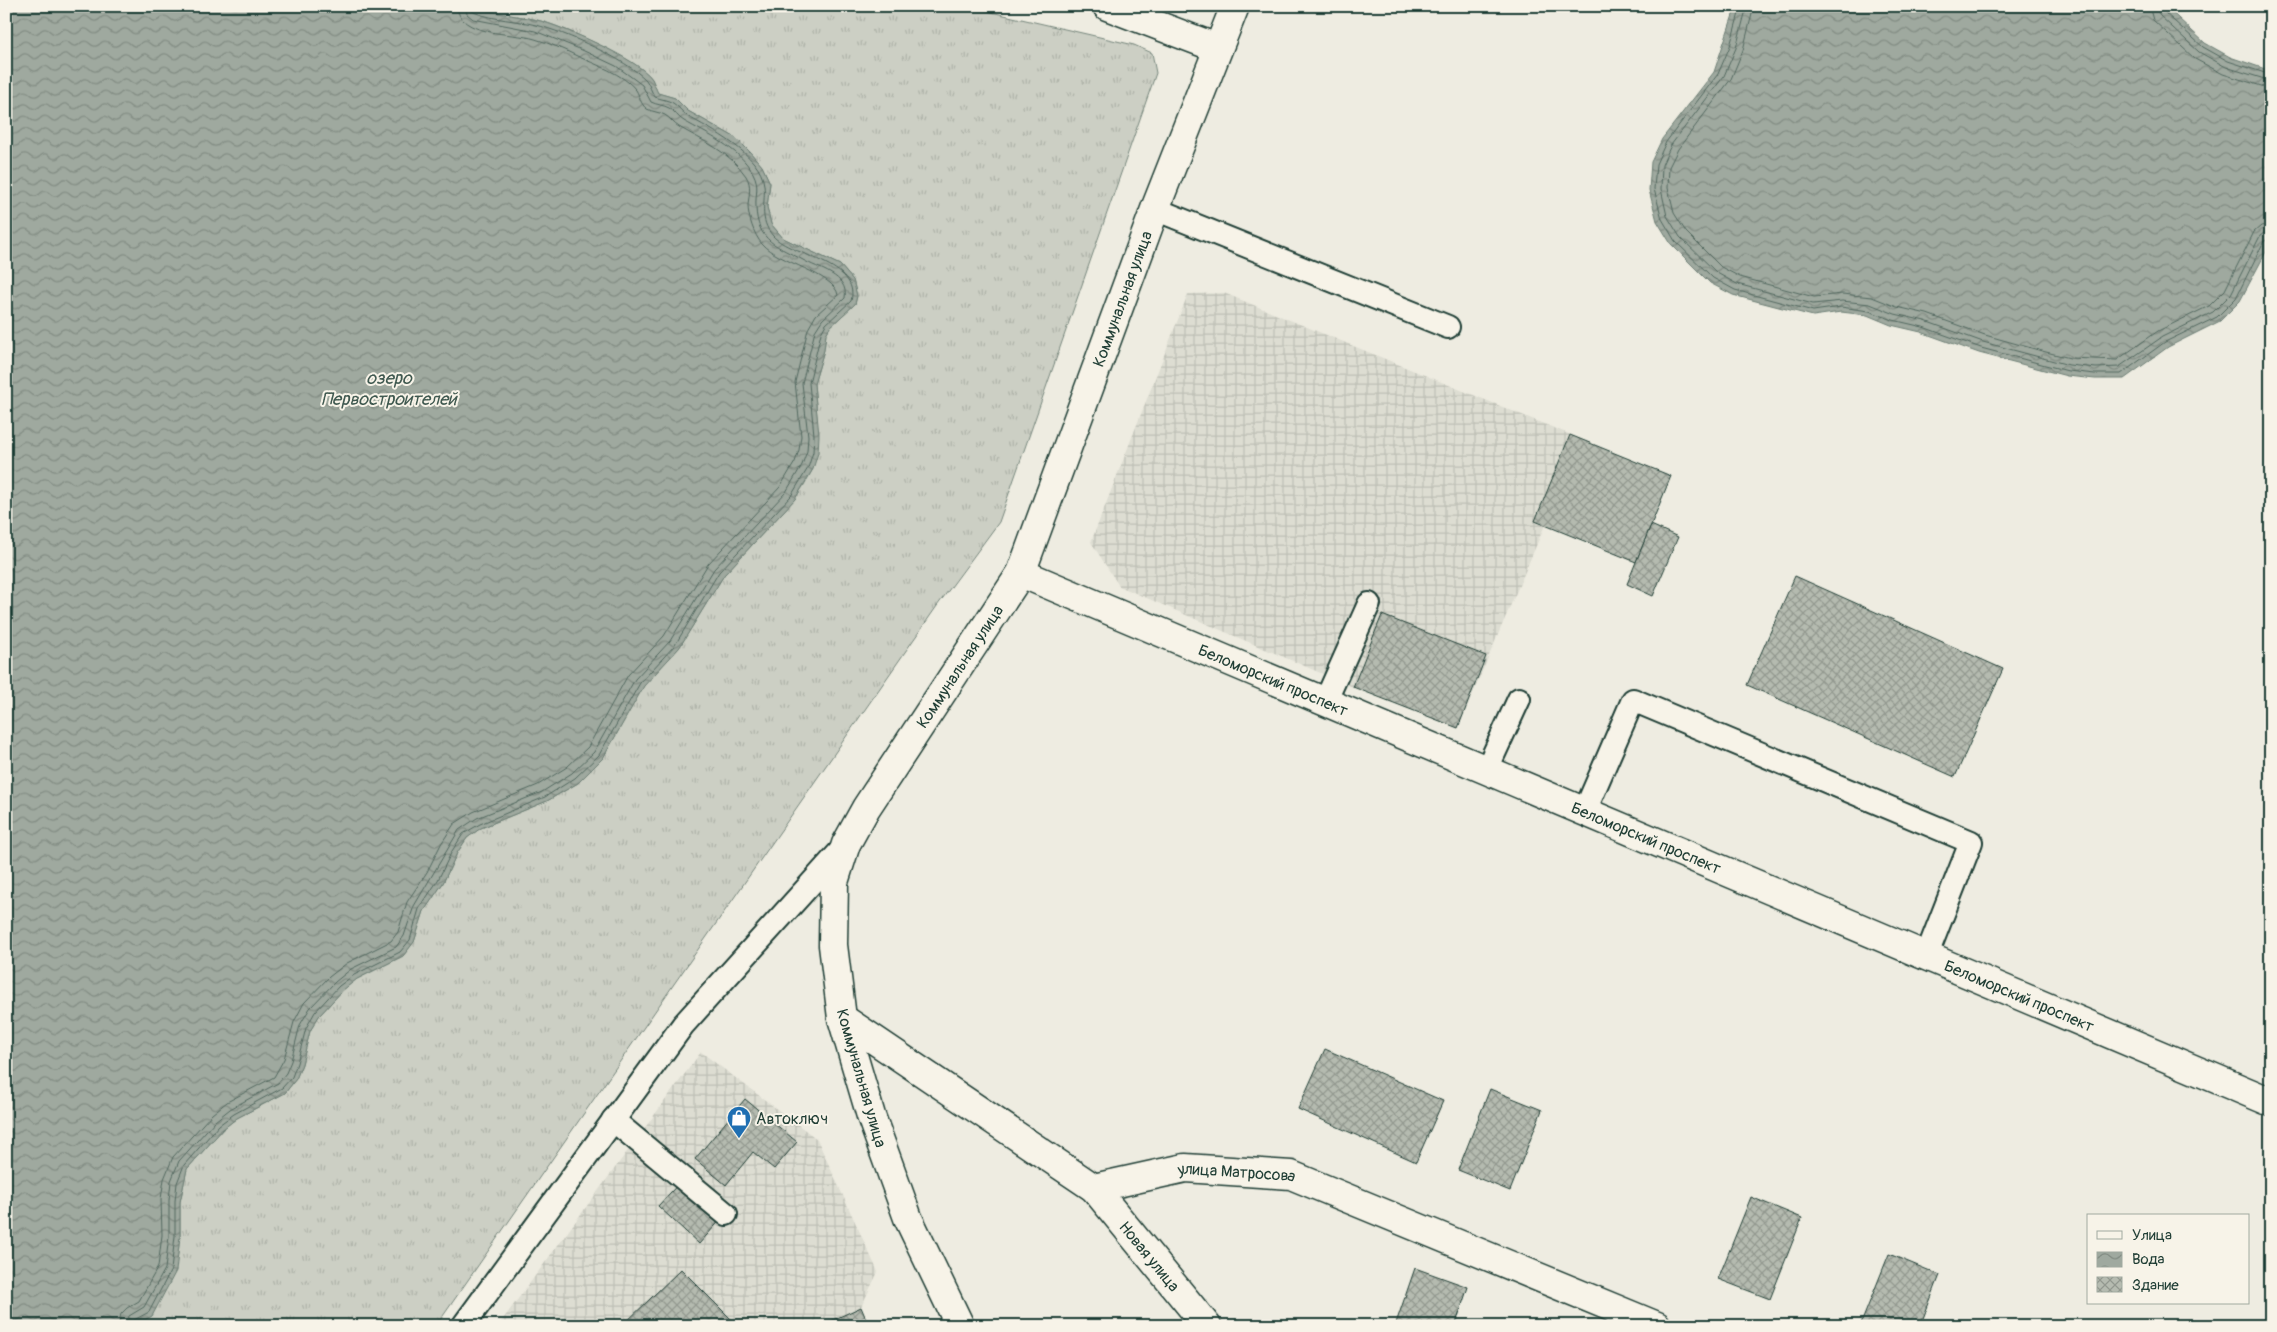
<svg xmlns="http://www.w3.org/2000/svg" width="2277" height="1332" font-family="Pangolin,sans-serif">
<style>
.industrial{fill:url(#industrial-grid)}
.grass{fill:url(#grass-tufts);stroke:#76867c}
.water{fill:url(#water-waves);stroke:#6c7e74}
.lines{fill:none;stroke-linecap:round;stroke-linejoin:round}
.shore{stroke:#52685f;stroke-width:1}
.building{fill:url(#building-cross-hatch);stroke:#1f3d34}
.service-casing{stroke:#1f3d34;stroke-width:26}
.minor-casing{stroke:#1f3d34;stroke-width:31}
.secondary-casing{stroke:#1f3d34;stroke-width:31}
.service{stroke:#f7f3e8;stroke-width:22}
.minor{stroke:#f7f3e8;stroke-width:28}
.secondary{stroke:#f7f3e8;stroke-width:28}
.labels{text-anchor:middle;stroke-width:4;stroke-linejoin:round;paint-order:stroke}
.street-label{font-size:16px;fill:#1f3d34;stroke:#f7f3e8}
.poi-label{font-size:16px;fill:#1f3d34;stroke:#f7f3e8;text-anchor:start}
.water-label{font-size:18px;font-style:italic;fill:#3f584f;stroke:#f7f3e8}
</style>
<defs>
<pattern id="industrial-grid" width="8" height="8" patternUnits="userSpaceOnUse" patternTransform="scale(1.25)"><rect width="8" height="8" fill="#ddddd2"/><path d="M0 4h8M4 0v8" fill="none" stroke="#bdbfb5"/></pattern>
<pattern id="grass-tufts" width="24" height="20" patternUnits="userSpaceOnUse" patternTransform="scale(1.25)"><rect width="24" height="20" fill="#cccfc4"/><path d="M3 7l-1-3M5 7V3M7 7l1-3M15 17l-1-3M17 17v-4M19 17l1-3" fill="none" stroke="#afb3a9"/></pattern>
<pattern id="water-waves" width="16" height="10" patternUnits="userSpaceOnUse" patternTransform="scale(1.25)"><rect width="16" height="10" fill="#9fa99f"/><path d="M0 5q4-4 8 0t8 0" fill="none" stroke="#818b82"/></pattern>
<pattern id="building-cross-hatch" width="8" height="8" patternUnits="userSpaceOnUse" patternTransform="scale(1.25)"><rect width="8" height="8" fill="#b5bbb0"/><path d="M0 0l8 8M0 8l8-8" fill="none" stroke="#939990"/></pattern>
</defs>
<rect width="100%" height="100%" fill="#eeece1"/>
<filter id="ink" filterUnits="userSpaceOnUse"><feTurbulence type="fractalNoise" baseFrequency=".02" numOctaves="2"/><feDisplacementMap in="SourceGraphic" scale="10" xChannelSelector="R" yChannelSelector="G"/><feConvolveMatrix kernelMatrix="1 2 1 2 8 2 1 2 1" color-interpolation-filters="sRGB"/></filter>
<g filter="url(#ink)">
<g class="industrial">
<polygon points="1224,293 1671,476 1636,562 1545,525 1458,728 1353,687 1119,586 1091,542 1188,294"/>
<polygon points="701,1052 817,1139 878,1272 861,1307 869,1326 498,1326"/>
</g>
<path class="grass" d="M469,6H965L1134,45L1152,53L1156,73L999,522L937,606L436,1326H133L152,1316L178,1254L180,1236V1202L187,1169L223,1129L237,1118L285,1093L296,1079L302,1064L310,1031L319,1016L343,990L357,979L403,956L414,942L424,911L443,883L457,853L467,838L481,828L547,801L578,783L603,758L644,685L679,648L724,575L795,499L804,485L813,469L817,417L814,384L824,350L826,334L830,327L855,304L857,296L853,280L840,265L783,238L771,224L767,207L770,183L762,166L749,151L736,138L688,111L675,98L657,93C656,89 654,83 652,79C639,60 560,25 537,20C514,15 492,13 469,6Z"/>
<g class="water">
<path d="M6,6H469C492,13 514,15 537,20C561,26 639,59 652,79C654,83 656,89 658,93L675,98L688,111L736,138L749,151L762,166L770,183L767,207L771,224L783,238L840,265L853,280L857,296L855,304L830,327L826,334L824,350L814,384L819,435L818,453L813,469L795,499L724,575L679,648L644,686L603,758L578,783L547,801L481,828L467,838L457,853L443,883L424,911L414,942L403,956L357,979L343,990L319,1016L310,1031L302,1064L296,1079L285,1093L237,1118L223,1129L187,1169L180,1202V1236L176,1271L152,1316L133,1326H6Z"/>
<polygon points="1736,6 2165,6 2205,43 2230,57 2271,71 2271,232 2267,250 2240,301 2220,321 2168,347 2124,379 2095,379 2067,376 1979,353 1921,332 1891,325 1867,315 1841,312 1813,316 1733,295 1710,283 1671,244 1657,221 1649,190 1651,162 1662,139 1714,72"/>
</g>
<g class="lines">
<g class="shore">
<polyline points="1741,6 1730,46 1718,74 1666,142 1656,164 1654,189 1662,219 1675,241 1713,278 1735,290 1813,311 1841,307 1869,311 1893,320 1923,327 1981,348 2068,371 2095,374 2121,374 2165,342 2217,317 2236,298 2264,241 2271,238"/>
<polyline points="1747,6 1736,48 1724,76 1671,145 1662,165 1661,189 1667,216 1680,237 1717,273 1737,284 1813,304 1842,301 1870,304 1895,314 1925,321 1983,342 2069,365 2096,368 2119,367 2162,337 2213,312 2231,294 2260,236 2264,233 2271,232"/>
<polyline points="1754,6 1743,50 1731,79 1678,149 1669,167 1668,188 1674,213 1686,232 1721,267 1740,277 1814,297 1842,294 1872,297 1897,307 1927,314 1985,335 2042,351 2070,358 2117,360 2158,331 2209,306 2225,290 2254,232 2261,226 2271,224"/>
<polyline points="2149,6 2153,20 2195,59 2223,74 2271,89"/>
<polyline points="2156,6 2160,16 2199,52 2226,67 2271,81"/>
<polyline points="2162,6 2164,12 2203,47 2228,61 2271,75"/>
<path d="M118,1326L121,1314L127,1308L139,1301L158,1267L162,1235L161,1199L164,1179L173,1157L212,1114L227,1102L274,1077L284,1059L294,1022L304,1003L329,977L347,963L391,941L398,932L407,902L427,872L441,844L454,824L473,812L538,785L567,767L588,747L628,675L664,636L708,564L780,487L795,462L799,450L801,436L795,382L808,329L816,315L838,295C835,274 777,262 762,244C754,235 748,217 748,205C749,194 752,186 746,176C730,152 703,141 679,127C674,124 670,118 665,115C659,112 653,112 647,109C640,104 640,96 636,90C624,74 594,64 577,56C563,49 549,43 535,39C513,32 458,37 457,6"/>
<path d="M126,1326L129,1316L144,1307L165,1269L169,1236V1200L171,1181L179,1161L215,1121L230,1109L278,1083L286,1073L291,1061L300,1025L310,1008L335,982L351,969L396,947L404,936L414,906L459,830L477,818L542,792L572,773L594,752L635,679L670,641L714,569L786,492L802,465L807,451L808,436L802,383L815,331L822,320L845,298C849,275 818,269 803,260C778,246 757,242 756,207C755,194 760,186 753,173C738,147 708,135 684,121C678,118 675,111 669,108C664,105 657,105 651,102L642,85L630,76L616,66L582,50L535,31L473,19L467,14L465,6"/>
<path d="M132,1326L134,1320L149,1312L171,1270L175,1236V1201L177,1183L184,1165L219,1125L234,1114L282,1088L292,1077L297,1063L306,1028L315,1012L339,986L354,975L400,952L410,940L419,909L438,880L452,851L463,834L480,824L545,797L575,778L599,755L640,683L675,645L719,572L791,496L808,468L813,452L814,435L809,383L821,333L826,324L851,301C861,263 791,256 773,236C758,219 766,202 764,185C761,154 710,129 687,116C682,112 678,106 673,103C668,100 660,99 655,97C651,92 650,85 646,80C626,59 565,32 536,25C516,20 495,20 476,13L472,11L471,6"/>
</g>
</g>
<g class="building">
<polygon points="1570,435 1671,476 1636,562 1535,521"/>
<polygon points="1651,525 1678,537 1653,596 1627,584"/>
<polygon points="1795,576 2003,669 1955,777 1747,685"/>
<polygon points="1382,615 1486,656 1458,728 1353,687"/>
<polygon points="1325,1049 1443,1101 1416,1162 1298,1109"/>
<polygon points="1490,1089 1542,1110 1510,1191 1458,1170"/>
<polygon points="745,1099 797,1142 774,1169 753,1152 726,1185 695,1159"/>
<polygon points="683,1179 723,1217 699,1244 658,1206"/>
<polygon points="1751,1197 1802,1218 1770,1299 1718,1279"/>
<polygon points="1889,1254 1940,1275 1920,1326 1860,1326"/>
<polygon points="1415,1268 1468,1287 1455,1326 1395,1326"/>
<polygon points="681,1269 736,1324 734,1326 622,1326"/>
<polygon points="861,1307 869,1326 820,1326"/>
</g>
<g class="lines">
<defs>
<g id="service">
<polyline points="1155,209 1448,327"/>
<polyline points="1325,702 1369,604"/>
<polyline points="1486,771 1519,699"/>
<polyline points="1584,813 1633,700 1971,842 1926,957"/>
<polyline points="613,1120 726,1214"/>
<polyline points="463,1326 683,1025 844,847"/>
</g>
<g id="minor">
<polyline points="1107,6 1217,48"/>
<path id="s1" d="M1021,573L2271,1102"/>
<path id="s2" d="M842,1018L1094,1188L1207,1326"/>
<path id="s3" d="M1094,1188L1185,1168L1291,1175L1657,1326"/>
</g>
<g id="secondary">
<path id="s4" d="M960,1326L908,1218L871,1116L842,1018L833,945L834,882L846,844L866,808L1021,573L1155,209L1235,6"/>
</g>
</defs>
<use href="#service" class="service-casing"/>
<use href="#minor" class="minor-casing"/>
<use href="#secondary" class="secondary-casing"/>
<use href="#service" class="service"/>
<use href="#minor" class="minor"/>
<use href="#secondary" class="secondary"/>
</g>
</g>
<defs>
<symbol id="shop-pin" viewBox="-11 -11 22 30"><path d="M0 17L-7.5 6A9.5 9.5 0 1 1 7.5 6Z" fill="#1f6fb2" stroke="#f7f3e8"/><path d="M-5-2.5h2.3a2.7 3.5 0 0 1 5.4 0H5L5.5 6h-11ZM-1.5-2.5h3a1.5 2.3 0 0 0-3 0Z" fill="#fff"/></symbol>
</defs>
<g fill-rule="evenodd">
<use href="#shop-pin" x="725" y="1104" width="28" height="38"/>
</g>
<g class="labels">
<g class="street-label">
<text dy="6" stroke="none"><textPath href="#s4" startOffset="1122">Коммунальная улица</textPath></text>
<text dy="6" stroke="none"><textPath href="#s4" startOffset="718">Коммунальная улица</textPath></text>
<text dy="6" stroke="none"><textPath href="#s1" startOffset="274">Беломорский проспект</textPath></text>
<text dy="6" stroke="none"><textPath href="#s1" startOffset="679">Беломорский проспект</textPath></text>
<text dy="6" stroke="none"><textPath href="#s1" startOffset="1084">Беломорский проспект</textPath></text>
<text transform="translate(862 1078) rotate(74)" y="6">Коммунальная улица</text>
<text dy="6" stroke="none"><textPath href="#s3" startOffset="145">улица Матросова</textPath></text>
<text dy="6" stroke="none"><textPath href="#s2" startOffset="392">Новая улица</textPath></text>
</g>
<g class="poi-label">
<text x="756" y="1124">Автоключ</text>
</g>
<g class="water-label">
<text x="389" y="384">озеро<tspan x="389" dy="21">Первостроителей</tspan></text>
</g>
</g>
<rect width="2277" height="1332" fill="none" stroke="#f7f3e8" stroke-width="25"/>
<rect x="12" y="12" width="2252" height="1307" fill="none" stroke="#1f3d34" stroke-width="2" filter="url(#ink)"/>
<rect x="2087" y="1214" width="162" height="90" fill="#f7f3e8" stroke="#a1aaa0"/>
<rect x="2097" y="1231" width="25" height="8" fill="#f7f3e8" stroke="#a1aaa0"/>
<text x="2132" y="1240" font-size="15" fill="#1f3d34">Улица</text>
<rect x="2097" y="1252" width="25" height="15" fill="url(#water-waves)" stroke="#a1aaa0"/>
<text x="2132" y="1264" font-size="15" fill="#1f3d34">Вода</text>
<rect x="2097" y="1277" width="25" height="15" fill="url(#building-cross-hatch)" stroke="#a1aaa0"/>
<text x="2132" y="1290" font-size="15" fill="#1f3d34">Здание</text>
</svg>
